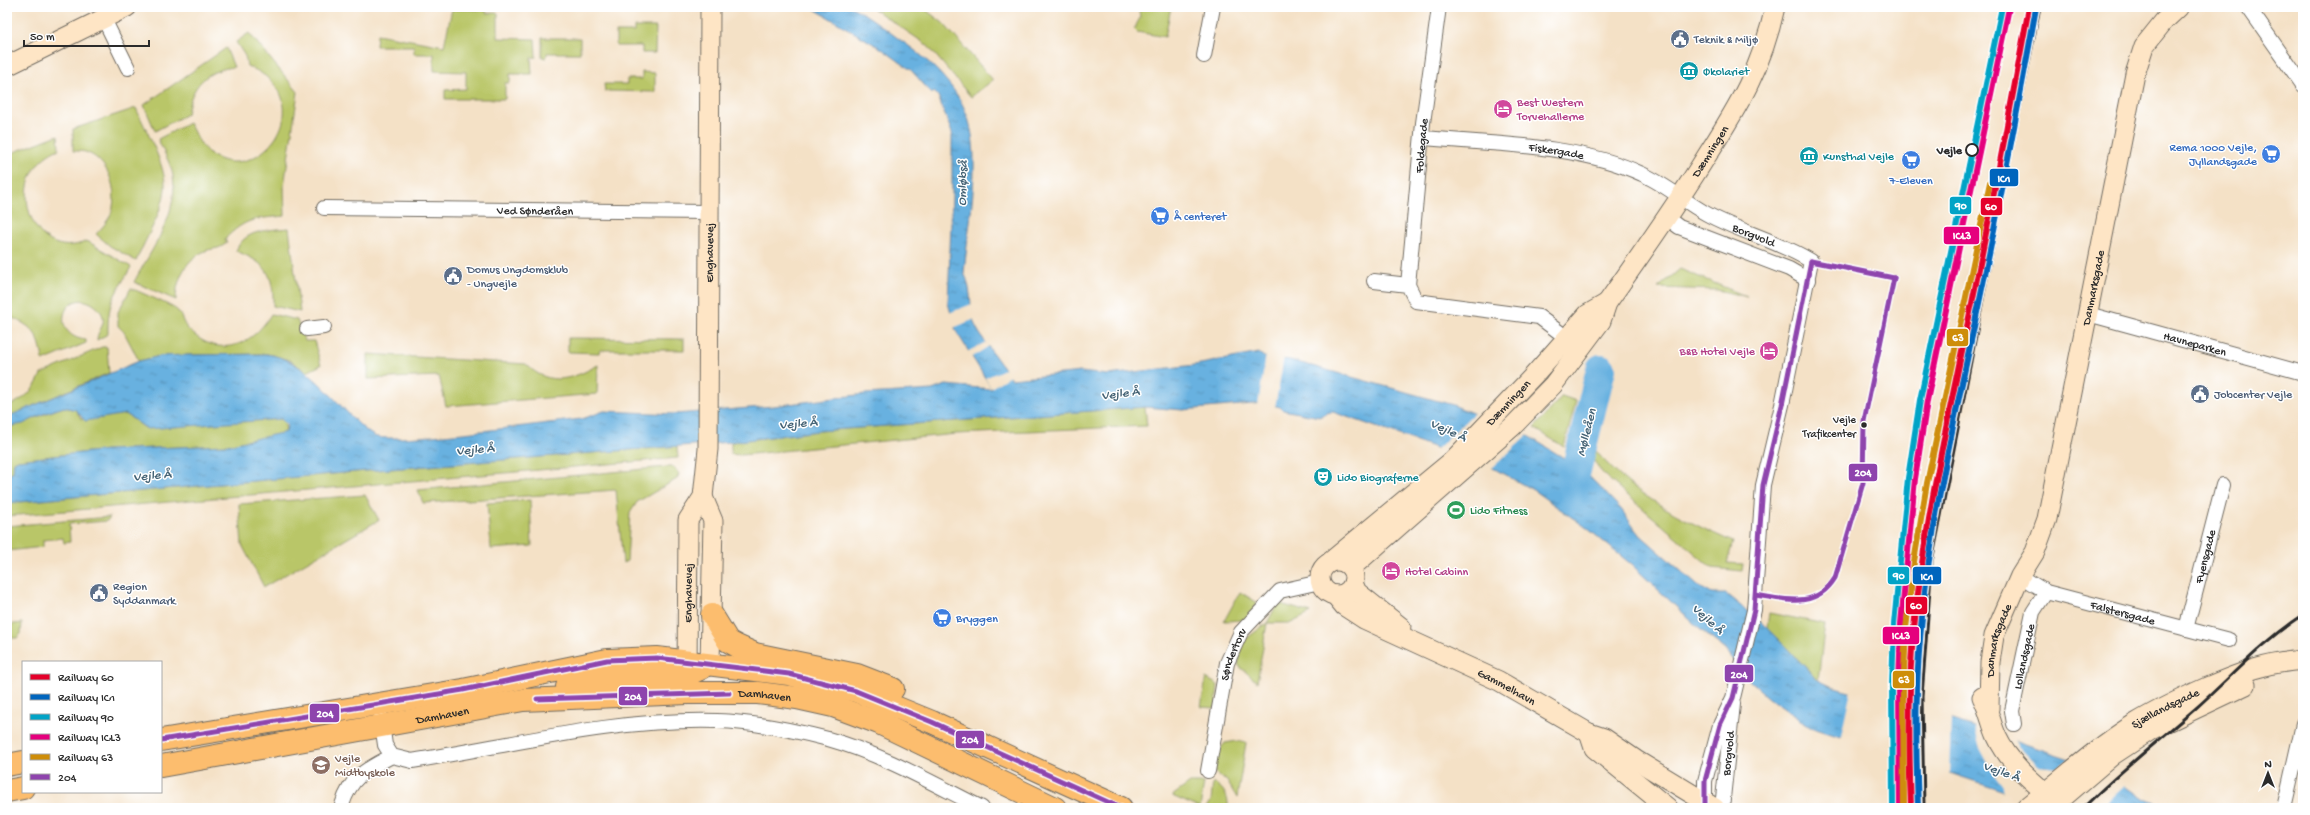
<svg xmlns="http://www.w3.org/2000/svg" width="2310" height="815" font-family="'Gochi Hand',sans-serif">
<style>
.green{fill:#b9c667;stroke:#727849}
.water{fill:url(#water-ripples);stroke:#4a6e86}
.pier{fill:#f4e1c6}
.lines{fill:none;stroke-linecap:round;stroke-linejoin:round}
.river{stroke:#68b1e0;stroke-width:30}
.street-casing{stroke:#716b61;stroke-width:16}
.secondary-casing{stroke:#716b61;stroke-width:21}
.primary-casing{stroke:#716b61;stroke-width:24}
.street{stroke:#fff;stroke-width:14}
.secondary{stroke:#fee5c5;stroke-width:19}
.primary{stroke:#fcbd6e;stroke-width:22}
.rail{stroke:#2b2b2b;stroke-width:3}
.bus-1-casing{stroke:#fff;stroke-width:8}
.bus-1{stroke:#8e44ad;stroke-width:5}
.rail-1-casing{stroke:#fff;stroke-width:9}
.rail-2-casing{stroke:#fff;stroke-width:9}
.rail-3-casing{stroke:#fff;stroke-width:9}
.rail-4-casing{stroke:#fff;stroke-width:9}
.rail-5-casing{stroke:#fff;stroke-width:9}
.rail-1{stroke:#e4002b;stroke-width:6}
.rail-2{stroke:#0065bd;stroke-width:6}
.rail-3{stroke:#02a3c6;stroke-width:6}
.rail-4{stroke:#e5007d;stroke-width:6}
.rail-5{stroke:#ce8d09;stroke-width:6}
.stop-dot{fill:#fff;stroke:#2b2b2b;stroke-width:2}
.bus-dot{fill:#2b2b2b;stroke:#fff;stroke-width:1.5}
.labels{text-anchor:middle;stroke-width:3;stroke-linejoin:round;paint-order:stroke}
.bus-label{font-size:11px;fill:#2b2b2b;stroke:#fff;text-anchor:end}
.service-label{font-size:12px;fill:#4e5e75;stroke:#fff;text-anchor:start}
.culture-label{font-size:12px;fill:#0d838f;stroke:#fff;text-anchor:start}
.hotel-label{font-size:12px;fill:#b23c85;stroke:#fff;text-anchor:start}
.street-label{font-size:12px;fill:#2b2b2b;stroke:#fff}
.shop-label{font-size:12px;fill:#366cbe;stroke:#fff;text-anchor:start}
.stop-label{font-size:12px;font-weight:bold;fill:#2b2b2b;stroke:#fff;text-anchor:end}
.leisure-label{font-size:12px;fill:#27864d;stroke:#fff;text-anchor:start}
.education-label{font-size:12px;fill:#785e54;stroke:#fff;text-anchor:start}
.water-label{font-size:13px;font-style:italic;fill:#436173;stroke:#fff}
.line-badge{stroke:#fff;stroke-width:1.5}
.badge-label{font-size:11px;text-anchor:middle;font-weight:bold;fill:#fff}
</style>
<defs>
<pattern id="water-ripples" width="26" height="14" patternUnits="userSpaceOnUse"><rect width="26" height="14" fill="#68b1e0"/><path d="M2 4q2-2 4 0t4 0M15 11q2-2 4 0t4 0" fill="none" stroke="#5690b6"/></pattern>
</defs>
<rect width="100%" height="100%" fill="#fff"/>
<filter id="ink" filterUnits="userSpaceOnUse"><feTurbulence type="fractalNoise" baseFrequency=".025" numOctaves="2"/><feDisplacementMap in="SourceGraphic" scale="8" xChannelSelector="R" yChannelSelector="G"/><feConvolveMatrix kernelMatrix="1 2 1 2 8 2 1 2 1" color-interpolation-filters="sRGB"/></filter>
<filter id="wash" filterUnits="userSpaceOnUse"><feTurbulence type="fractalNoise" baseFrequency=".012" numOctaves="4" result="noise"/><feDisplacementMap in="SourceGraphic" scale="16" xChannelSelector="R" yChannelSelector="G"/><feGaussianBlur stdDeviation="0.9" result="paint"/><feColorMatrix in="noise" values="0 0 0 0 0 0 0 0 0 0 0 0 0 0 0 0 0 1.4 0 .05"/><feComposite in="paint" operator="in"/></filter>
<g filter="url(#wash)">
<rect width="100%" height="100%" fill="#f4e1c6"/>
<g class="green">
<polygon points="871,7 922,7 943,23 993,80 971,97 927,45"/>
<polygon points="1134,7 1171,7 1165,37 1137,32 1134,29 1140,18 1139,10"/>
<polygon points="452,9 486,10 486,13 498,13 498,38 535,39 536,57 531,58 532,74 510,74 510,83 505,83 505,99 445,99 445,90 466,89 466,72 434,71 434,54 414,54 414,46 376,46 377,34 444,46"/>
<polygon points="634,27 656,27 655,53 642,53 642,46 616,46 616,32 634,32"/>
<path d="M249,33L298,92L284,186L285,216C256,219 246,217 224,240L227,242C221,249 216,248 208,250C186,257 176,280 176,300L134,282C151,250 179,214 173,176C171,164 163,151 158,139L189,123C195,134 200,145 209,153C257,191 329,99 247,66L245,56L236,42Z"/>
<polygon points="542,38 580,38 580,53 547,53 546,58 542,57"/>
<path d="M226,48L234,67C205,70 191,87 187,114L155,131L144,105Z"/>
<polygon points="642,72 655,73 655,92 605,91 604,84 627,84 627,79 642,79"/>
<path d="M136,108C145,129 167,167 165,189C163,211 145,240 136,261L110,246L96,234C102,228 109,220 112,211C118,190 109,162 88,153C84,151 78,151 73,151V129Z"/>
<path d="M58,135L59,149C0,173 31,267 87,241L131,267C116,294 107,301 108,334L97,340C97,331 105,326 103,317C101,310 96,306 91,303C63,289 49,336 86,340V343L43,361C40,334 32,325 7,316V160L9,154Z"/>
<path d="M289,228L300,312L273,306C274,273 266,263 236,251C244,229 270,230 289,228Z"/>
<polygon points="1680,269 1748,297 1717,290 1658,288"/>
<path d="M131,288C141,293 172,305 178,311C182,316 183,325 189,330C218,359 252,347 271,314L297,320L305,341H314L321,365L307,372L289,360L267,354L188,355L160,356L139,361L124,332L118,326V312Z"/>
<polygon points="568,338 684,339 684,350 600,350 599,353 568,352"/>
<path d="M102,347H107L109,373L7,417V407C24,399 34,392 41,374Z"/>
<path d="M368,354L526,364C549,388 573,379 598,365L597,394L446,406L439,376L368,379Z"/>
<polygon points="1562,396 1576,401 1564,447 1534,428"/>
<path d="M64,407L76,410L81,419L126,414L145,428L281,419L284,420L286,432L279,435L227,445L107,450L18,460L14,462L13,472L7,476V427C27,423 44,413 64,407Z"/>
<polygon points="1145,407 1147,426 956,434 741,455 731,454 731,442 818,431"/>
<polygon points="677,446 678,458 7,516 7,503 377,470"/>
<path d="M1592,446C1627,492 1681,519 1733,542L1727,563L1743,564L1742,571L1712,568L1604,475L1589,454Z"/>
<polygon points="666,467 674,467 679,474 677,479 637,502 630,513 627,561 623,563 616,490 423,503 418,490"/>
<polygon points="365,495 379,520 264,587 242,545 239,504"/>
<polygon points="530,500 532,546 491,549 487,503"/>
<polygon points="110,517 107,521 69,524 70,542 64,543 63,538 43,540 43,547 7,551 7,526"/>
<polygon points="1240,592 1258,603 1246,620 1224,621"/>
<polygon points="1281,604 1311,613 1291,623 1267,623 1257,682 1238,665 1243,641 1267,623 1276,606"/>
<polygon points="1769,613 1825,624 1818,680 1767,628"/>
<polygon points="22,623 21,634 17,638 7,638 7,625"/>
<polygon points="1206,678 1218,685 1216,708 1201,707"/>
<polygon points="1237,741 1246,743 1237,798 1227,781 1214,772 1214,756 1225,743"/>
<path d="M1213,782C1223,788 1229,796 1228,808H1207L1211,801Z"/>
<polygon points="1190,783 1204,783 1200,808 1172,796"/>
</g>
<path class="water" d="M811,7C822,7 840,4 851,7C864,12 887,30 899,39C926,57 958,86 968,118C982,160 968,228 964,273C972,287 969,305 974,322C976,331 1004,369 1012,379L1081,372L1108,375L1195,365L1259,353L1264,357L1290,360L1453,405L1528,436L1582,469L1621,509L1637,532L1698,586L1712,594H1726L1762,623L1818,680L1835,688L1959,722L2100,769L2143,799L2174,808H2056L1810,727L1769,698L1750,681L1726,650L1702,631L1632,565L1587,528L1533,490L1491,467L1333,412L1326,413L1320,417L1283,410L1280,407L1264,403L1183,410L1145,407L818,431L731,442L377,470L7,503V476L13,472L14,462L18,460L107,450L227,445L286,432L287,425L281,419L147,429L126,414L85,421L76,410L64,407L43,414L23,424L7,427V417L139,361L160,356L188,355L267,354C303,360 326,391 351,416C358,423 365,431 374,436C391,445 551,422 582,419L604,411L676,414L774,406L865,394L932,390L946,385L992,389L956,331L948,303L952,197V133L938,96L934,92L932,94L911,70L882,49Z"/>
<g class="pier">
<polygon points="972,304 975,319 953,328 949,313"/>
<polygon points="986,342 989,346 971,358 967,352"/>
<polygon points="1266,355 1284,358 1275,407 1258,405"/>
<polygon points="1007,368 1011,375 991,388 985,378"/>
<polygon points="1476,411 1529,434 1491,469 1436,450"/>
<polygon points="1851,690 1951,718 1949,776 1840,740"/>
<polygon points="1974,725 2013,737 2018,746 2038,766 2057,768 2072,757 2101,767 2127,784 2101,808 2049,808 2004,794 2003,786 1992,771 1980,748"/>
</g>
<g class="lines">
<polyline class="river" points="1570,495 1601,369"/>
</g>
</g>
<g filter="url(#ink)">
<g class="lines">
<defs>
<g id="street">
<polyline points="2248,7 2303,85"/>
<polyline points="104,19 128,68"/>
<polyline points="1204,56 1213,7"/>
<path id="s1" d="M1423,138C1493,144 1578,144 1642,174C1665,184 1685,202 1707,214C1740,232 1779,241 1811,261L1782,405L1763,485L1754,610L1733,698L1720,725L1705,781V803"/>
<path id="s2" d="M324,208L708,212"/>
<polyline points="1667,218 1679,227 1789,269 1808,280"/>
<polyline points="1374,281 1408,285 1416,301 1539,317 1567,338"/>
<path id="s3" d="M1408,285L1423,123L1439,7"/>
<path id="s4" d="M2088,314L2303,373"/>
<polyline points="307,329 324,327"/>
<path id="s5" d="M2020,576L2046,592L2229,640"/>
<path id="s6" d="M2186,629L2223,485"/>
<path d="M381,717L385,745L392,756L412,761C513,745 615,718 717,721C754,722 793,730 828,739C882,754 932,783 982,808"/>
<path id="s7" d="M2014,724L2012,711L2033,612L2046,592"/>
<path id="s8" d="M1208,771L1227,663L1241,632L1280,591L1320,582"/>
<path d="M342,805C351,776 367,769 392,756"/>
<path id="s9" d="M1722,808L1733,704"/>
<polyline points="2284,808 2303,724"/>
</g>
<g id="secondary">
<polyline points="7,66 127,7"/>
<polyline points="703,497 713,521 710,664"/>
<circle cx="1337" cy="578" r="17"/>
<path id="s10" d="M1331,561L1453,460L1534,375L1588,314L1607,303"/>
<path id="s11" d="M1351,568L1513,426L1553,385L1601,321L1607,303C1641,255 1675,207 1706,157C1739,105 1762,68 1775,7"/>
<polyline points="1353,583 1357,592 1401,627"/>
<path id="s12" d="M1335,595L1344,606L1364,619L1499,681L1589,733L1604,738L1636,760L1715,808"/>
<path id="s13" d="M687,677L688,520L703,497L708,449L710,7"/>
<path d="M1982,697C1989,710 1991,724 1997,737C2009,763 2033,782 2054,800"/>
<path id="s14" d="M1989,709L1990,662L1994,636L2020,576L2035,552L2047,519L2135,74L2144,46L2164,21L2179,7"/>
<polyline points="1589,733 1594,748 1668,808"/>
<path id="s15" d="M2026,808C2061,780 2096,748 2134,724C2157,710 2182,698 2207,687C2241,672 2266,663 2303,660"/>
<polyline points="2051,808 2113,755 2151,730 2246,685"/>
</g>
<g id="primary">
<polyline points="712,615 728,641 737,646 755,654 857,675 893,689"/>
<polyline points="567,687 628,677 687,675 702,668"/>
<polyline points="161,740 463,690 607,660 657,658 789,674 856,691 932,722 1121,808"/>
<polyline points="7,765 23,762"/>
<path id="s16" d="M161,766L523,700L688,693H758L797,698L833,706L879,723L1055,808"/>
<polyline points="7,791 23,788"/>
</g>
</defs>
<use href="#street" class="street-casing"/>
<use href="#secondary" class="secondary-casing"/>
<use href="#primary" class="primary-casing"/>
<use href="#street" class="street"/>
<use href="#secondary" class="secondary"/>
<use href="#primary" class="primary"/>
<g class="rail">
<polyline points="1924,808 1922,696 1932,562 2040,7"/>
<path d="M2083,808C2119,772 2157,742 2195,709C2231,677 2262,642 2303,615"/>
</g>
<defs>
<g id="bus-1">
<polyline points="1811,261 1894,278"/>
<path d="M1756,595C1787,600 1816,609 1835,578L1863,483L1864,421L1894,278"/>
<polyline points="537,699 729,693"/>
<polyline points="161,740 463,690 607,660 657,658 789,674 856,691 932,722 1121,808"/>
<polyline points="1705,808 1705,781 1720,725 1733,698 1754,610 1763,485 1782,405 1811,261"/>
</g>
</defs>
<use href="#bus-1" class="bus-1-casing"/>
<use href="#bus-1" class="bus-1"/>
<defs>
<path id="rail-1" d="M1911,808C1909,755 1908,702 1912,649C1922,532 1948,418 1972,303C1992,205 2011,106 2029,7"/>
<path id="rail-2" d="M1918,808C1916,756 1915,705 1919,653C1927,536 1954,422 1978,308C1999,208 2018,108 2036,8"/>
<polyline id="rail-3" points="1893,808 1892,686 1894,624 1908,478 1920,400 2002,7"/>
<polyline id="rail-4" points="1900,808 1899,686 1901,624 1915,479 1927,401 2009,8"/>
<polyline id="rail-5" points="1904,808 1903,692 1906,629 1914,562 1927,483 1990,182"/>
</defs>
<use href="#rail-1" class="rail-1-casing"/>
<use href="#rail-2" class="rail-2-casing"/>
<use href="#rail-3" class="rail-3-casing"/>
<use href="#rail-4" class="rail-4-casing"/>
<use href="#rail-5" class="rail-5-casing"/>
<use href="#rail-1" class="rail-1"/>
<use href="#rail-2" class="rail-2"/>
<use href="#rail-3" class="rail-3"/>
<use href="#rail-4" class="rail-4"/>
<use href="#rail-5" class="rail-5"/>
</g>
</g>
<defs>
<symbol id="civic-disc" viewBox="-11 -11 22 22"><circle r="9.5" fill="#5c6f8a" stroke="#fff"/><path d="M-.6-6.5H3V-4.5H.6V-3L4-1V1h2V6H-6V1h2V-1L-.6-3ZM-1.2 2.5V6h2.4V2.5Z" fill="#fff"/></symbol>
<symbol id="museum-disc" viewBox="-11 -11 22 22"><circle r="9.5" fill="#0f9aa8" stroke="#fff"/><path d="M0-6L6-3V-2H-6V-3ZM-5-1h2V3h-2ZM-1-1h2V3h-2ZM3-1h2V3H3ZM-6 4H6V6H-6Z" fill="#fff"/></symbol>
<symbol id="hotel-disc" viewBox="-11 -11 22 22"><circle r="9.5" fill="#d1479c" stroke="#fff"/><path d="M-6-4.5h1.5V1H6V5H4.5V3h-9V5H-6ZM-4 0a1.8 1.8 0 1 1 3.6 0ZM.5 0V-2.5h3Q6-2.5 6 0Z" fill="#fff"/></symbol>
<symbol id="supermarket-disc" viewBox="-11 -11 22 22"><circle r="9.5" fill="#3f7fe0" stroke="#fff"/><path d="M-6-5.5h2.5l.6 2H6L4.5 2H-2.5L-4.4-4H-6ZM-1.5 3.2a1.3 1.3 0 1 0 .1 0ZM3 3.2a1.3 1.3 0 1 0 .1 0Z" fill="#fff"/></symbol>
<symbol id="theatre-disc" viewBox="-11 -11 22 22"><circle r="9.5" fill="#0f9aa8" stroke="#fff"/><path d="M-5-5.5Q0-4 5-5.5V0Q5 5 0 6Q-5 5-5 0ZM-3.3-2.5H-1v1.5H-3.3ZM1-2.5H3.3v1.5H1ZM-2.8 1Q0 5.5 2.8 1Z" fill="#fff"/></symbol>
<symbol id="stadium-disc" viewBox="-11 -11 22 22"><circle r="9.5" fill="#2e9e5b" stroke="#fff"/><path d="M0-5a6.5 5 0 1 0 0 10a6.5 5 0 1 0 0-10ZM-3.5-1.8h7v3.6h-7Z" fill="#fff"/></symbol>
<symbol id="school-disc" viewBox="-11 -11 22 22"><circle r="9.5" fill="#8d6e63" stroke="#fff"/><path d="M0-5L7-2L0 1L-7-2ZM-4 1L0 2.5L4 1V4Q0 6-4 4Z" fill="#fff"/></symbol>
</defs>
<g fill-rule="evenodd">
<use href="#civic-disc" x="1669" y="28" width="22" height="22"/>
<use href="#museum-disc" x="1678" y="60" width="22" height="22"/>
<use href="#hotel-disc" x="1492" y="98" width="22" height="22"/>
<use href="#supermarket-disc" x="2260" y="143" width="22" height="22"/>
<use href="#museum-disc" x="1798" y="145" width="22" height="22"/>
<use href="#supermarket-disc" x="1900" y="149" width="22" height="22"/>
<use href="#supermarket-disc" x="1149" y="205" width="22" height="22"/>
<use href="#civic-disc" x="442" y="265" width="22" height="22"/>
<use href="#hotel-disc" x="1758" y="340" width="22" height="22"/>
<use href="#civic-disc" x="2189" y="383" width="22" height="22"/>
<use href="#theatre-disc" x="1312" y="466" width="22" height="22"/>
<use href="#stadium-disc" x="1445" y="499" width="22" height="22"/>
<use href="#hotel-disc" x="1380" y="560" width="22" height="22"/>
<use href="#civic-disc" x="88" y="582" width="22" height="22"/>
<use href="#supermarket-disc" x="931" y="607" width="22" height="22"/>
<use href="#school-disc" x="310" y="754" width="22" height="22"/>
</g>
<circle class="stop-dot" cx="1972" cy="150" r="6"/>
<circle class="bus-dot" cx="1864" cy="425" r="3.5"/>
<g class="labels">
<g class="bus-label">
<text x="1856" y="423">Vejle<tspan x="1856" dy="14">Trafikcenter</tspan></text>
</g>
<g class="service-label">
<text x="1694" y="43">Teknik &amp; Miljø</text>
<text x="467" y="273">Domus Ungdomsklub<tspan x="467" dy="14">- Ungvejle</tspan></text>
<text x="2214" y="398">Jobcenter Vejle</text>
<text x="113" y="590">Region<tspan x="113" dy="14">Syddanmark</tspan></text>
</g>
<g class="culture-label">
<text x="1703" y="75">Økolariet</text>
<text x="1823" y="160">Kunsthal Vejle</text>
<text x="1337" y="481">Lido Biograferne</text>
</g>
<g class="hotel-label">
<text x="1517" y="106">Best Western<tspan x="1517" dy="14">Torvehallerne</tspan></text>
<text x="1755" y="355" text-anchor="end">B&amp;B Hotel Vejle</text>
<text x="1405" y="575">Hotel Cabinn</text>
</g>
<g class="street-label">
<text dy="4" stroke="none"><textPath href="#s3" startOffset="140">Foldegade</textPath></text>
<text dy="4" stroke="none"><textPath href="#s11" startOffset="555">Dæmningen</textPath></text>
<text dy="4" stroke="none"><textPath href="#s1" startOffset="134">Fiskergade</textPath></text>
<text dy="4" stroke="none"><textPath href="#s2" startOffset="211">Ved Sønderåen</textPath></text>
<text dy="4" stroke="none"><textPath href="#s1" startOffset="351">Borgvold</textPath></text>
<text dy="4" stroke="none"><textPath href="#s13" startOffset="429">Enghavevej</textPath></text>
<text dy="4" stroke="none"><textPath href="#s14" startOffset="438">Danmarksgade</textPath></text>
<text dy="4" stroke="none"><textPath href="#s4" startOffset="111">Havneparken</textPath></text>
<text dy="4" stroke="none"><textPath href="#s10" startOffset="238">Dæmningen</textPath></text>
<text dy="4" stroke="none"><textPath href="#s6" startOffset="75">Fyensgade</textPath></text>
<text dy="4" stroke="none"><textPath href="#s13" startOffset="84">Enghavevej</textPath></text>
<text dy="4" stroke="none"><textPath href="#s5" startOffset="110">Falstersgade</textPath></text>
<text dy="4" stroke="none"><textPath href="#s14" startOffset="70">Danmarksgade</textPath></text>
<text dy="4" stroke="none"><textPath href="#s8" startOffset="120">Søndertorv</textPath></text>
<text dy="4" stroke="none"><textPath href="#s7" startOffset="69">Lollandsgade</textPath></text>
<text dy="4" stroke="none"><textPath href="#s12" startOffset="196">Gammelhavn</textPath></text>
<text dy="4" stroke="none"><textPath href="#s16" startOffset="610">Damhaven</textPath></text>
<text dy="4" stroke="none"><textPath href="#s15" startOffset="172">Sjællandsgade</textPath></text>
<text dy="4" stroke="none"><textPath href="#s16" startOffset="286">Damhaven</textPath></text>
<text dy="4" stroke="none"><textPath href="#s9" startOffset="55">Borgvold</textPath></text>
</g>
<g class="shop-label">
<text x="2257" y="151" text-anchor="end">Rema 1000 Vejle,<tspan x="2257" dy="14">Jyllandsgade</tspan></text>
<text x="1911" y="184" text-anchor="middle">7-Eleven</text>
<text x="1174" y="220">Å centeret</text>
<text x="956" y="622">Bryggen</text>
</g>
<g class="stop-label">
<text x="1962" y="154">Vejle</text>
</g>
<g class="leisure-label">
<text x="1470" y="514">Lido Fitness</text>
</g>
<g class="education-label">
<text x="335" y="762">Vejle<tspan x="335" dy="14">Midtbyskole</tspan></text>
</g>
<g class="water-label">
<text transform="translate(961 183) rotate(-88)" y="5">Omløbså</text>
<text transform="translate(1120 392) rotate(-7)" y="5">Vejle Å</text>
<text transform="translate(798 422) rotate(-5)" y="5">Vejle Å</text>
<text transform="translate(1449 429) rotate(24)" y="5">Vejle Å</text>
<text transform="translate(1585 432) rotate(-76)" y="5">Mølleåen</text>
<text transform="translate(475 448) rotate(-5)" y="5">Vejle Å</text>
<text transform="translate(152 474) rotate(-5)" y="5">Vejle Å</text>
<text transform="translate(1709 618) rotate(42)" y="5">Vejle Å</text>
<text transform="translate(2002 770) rotate(19)" y="5">Vejle Å</text>
</g>
</g>
<g class="line-badge">
<rect x="1989" y="168" width="30" height="19" rx="4" fill="#0065bd"/>
<rect x="1949" y="196" width="23" height="19" rx="4" fill="#02a3c6"/>
<rect x="1980" y="197" width="23" height="19" rx="4" fill="#e4002b"/>
<rect x="1943" y="226" width="37" height="19" rx="4" fill="#e5007d"/>
<rect x="1946" y="328" width="23" height="19" rx="4" fill="#ce8d09"/>
<rect x="1848" y="463" width="30" height="19" rx="4" fill="#8e44ad"/>
<rect x="1887" y="566" width="23" height="19" rx="4" fill="#02a3c6"/>
<rect x="1912" y="566" width="30" height="19" rx="4" fill="#0065bd"/>
<rect x="1905" y="596" width="23" height="19" rx="4" fill="#e4002b"/>
<rect x="1882" y="626" width="38" height="19" rx="4" fill="#e5007d"/>
<rect x="1724" y="664" width="30" height="19" rx="4" fill="#8e44ad"/>
<rect x="1892" y="670" width="23" height="19" rx="4" fill="#ce8d09"/>
<rect x="618" y="686" width="30" height="20" rx="4" fill="#8e44ad"/>
<rect x="309" y="703" width="31" height="20" rx="4" fill="#8e44ad"/>
<rect x="955" y="730" width="30" height="19" rx="4" fill="#8e44ad"/>
</g>
<g class="badge-label">
<text x="2004" y="182">IC1</text>
<text x="1961" y="209">90</text>
<text x="1991" y="210">60</text>
<text x="1962" y="239">ICL3</text>
<text x="1958" y="341">63</text>
<text x="1863" y="476">204</text>
<text x="1899" y="579">90</text>
<text x="1927" y="580">IC1</text>
<text x="1916" y="609">60</text>
<text x="1901" y="639">ICL3</text>
<text x="1739" y="678">204</text>
<text x="1904" y="683">63</text>
<text x="633" y="700">204</text>
<text x="325" y="717">204</text>
<text x="970" y="743">204</text>
</g>
<rect width="2310" height="815" fill="none" stroke="#fff" stroke-width="24"/>
<rect x="22" y="661" width="140" height="132" fill="#ffffff" stroke="#aaaaaa"/>
<rect x="30" y="674" width="20" height="6" fill="#e4002b" stroke="#aaaaaa"/>
<text x="58" y="681" font-size="12" fill="#2b2b2b">Railway 60</text>
<rect x="30" y="694" width="20" height="6" fill="#0065bd" stroke="#aaaaaa"/>
<text x="58" y="701" font-size="12" fill="#2b2b2b">Railway IC1</text>
<rect x="30" y="714" width="20" height="6" fill="#02a3c6" stroke="#aaaaaa"/>
<text x="58" y="721" font-size="12" fill="#2b2b2b">Railway 90</text>
<rect x="30" y="734" width="20" height="6" fill="#e5007d" stroke="#aaaaaa"/>
<text x="58" y="741" font-size="12" fill="#2b2b2b">Railway ICL3</text>
<rect x="30" y="754" width="20" height="6" fill="#ce8d09" stroke="#aaaaaa"/>
<text x="58" y="761" font-size="12" fill="#2b2b2b">Railway 63</text>
<rect x="30" y="774" width="20" height="6" fill="#8e44ad" stroke="#aaaaaa"/>
<text x="58" y="781" font-size="12" fill="#2b2b2b">204</text>
<g transform="translate(2268 773)" stroke="#ffffff" stroke-width="3" paint-order="stroke">
<path d="M0-3L7 15L0 10L-7 15Z" fill="#2b2b2b"/>
<text y="-6" font-size="11" font-weight="bold" text-anchor="middle" fill="#2b2b2b">N</text>
</g>
<path d="M24 40v6h125v-6" fill="none" stroke="#2b2b2b" stroke-width="2"/>
<text x="30" y="40" font-size="12" fill="#2b2b2b" stroke="#ffffff" stroke-width="3" paint-order="stroke">50 m</text>
</svg>
